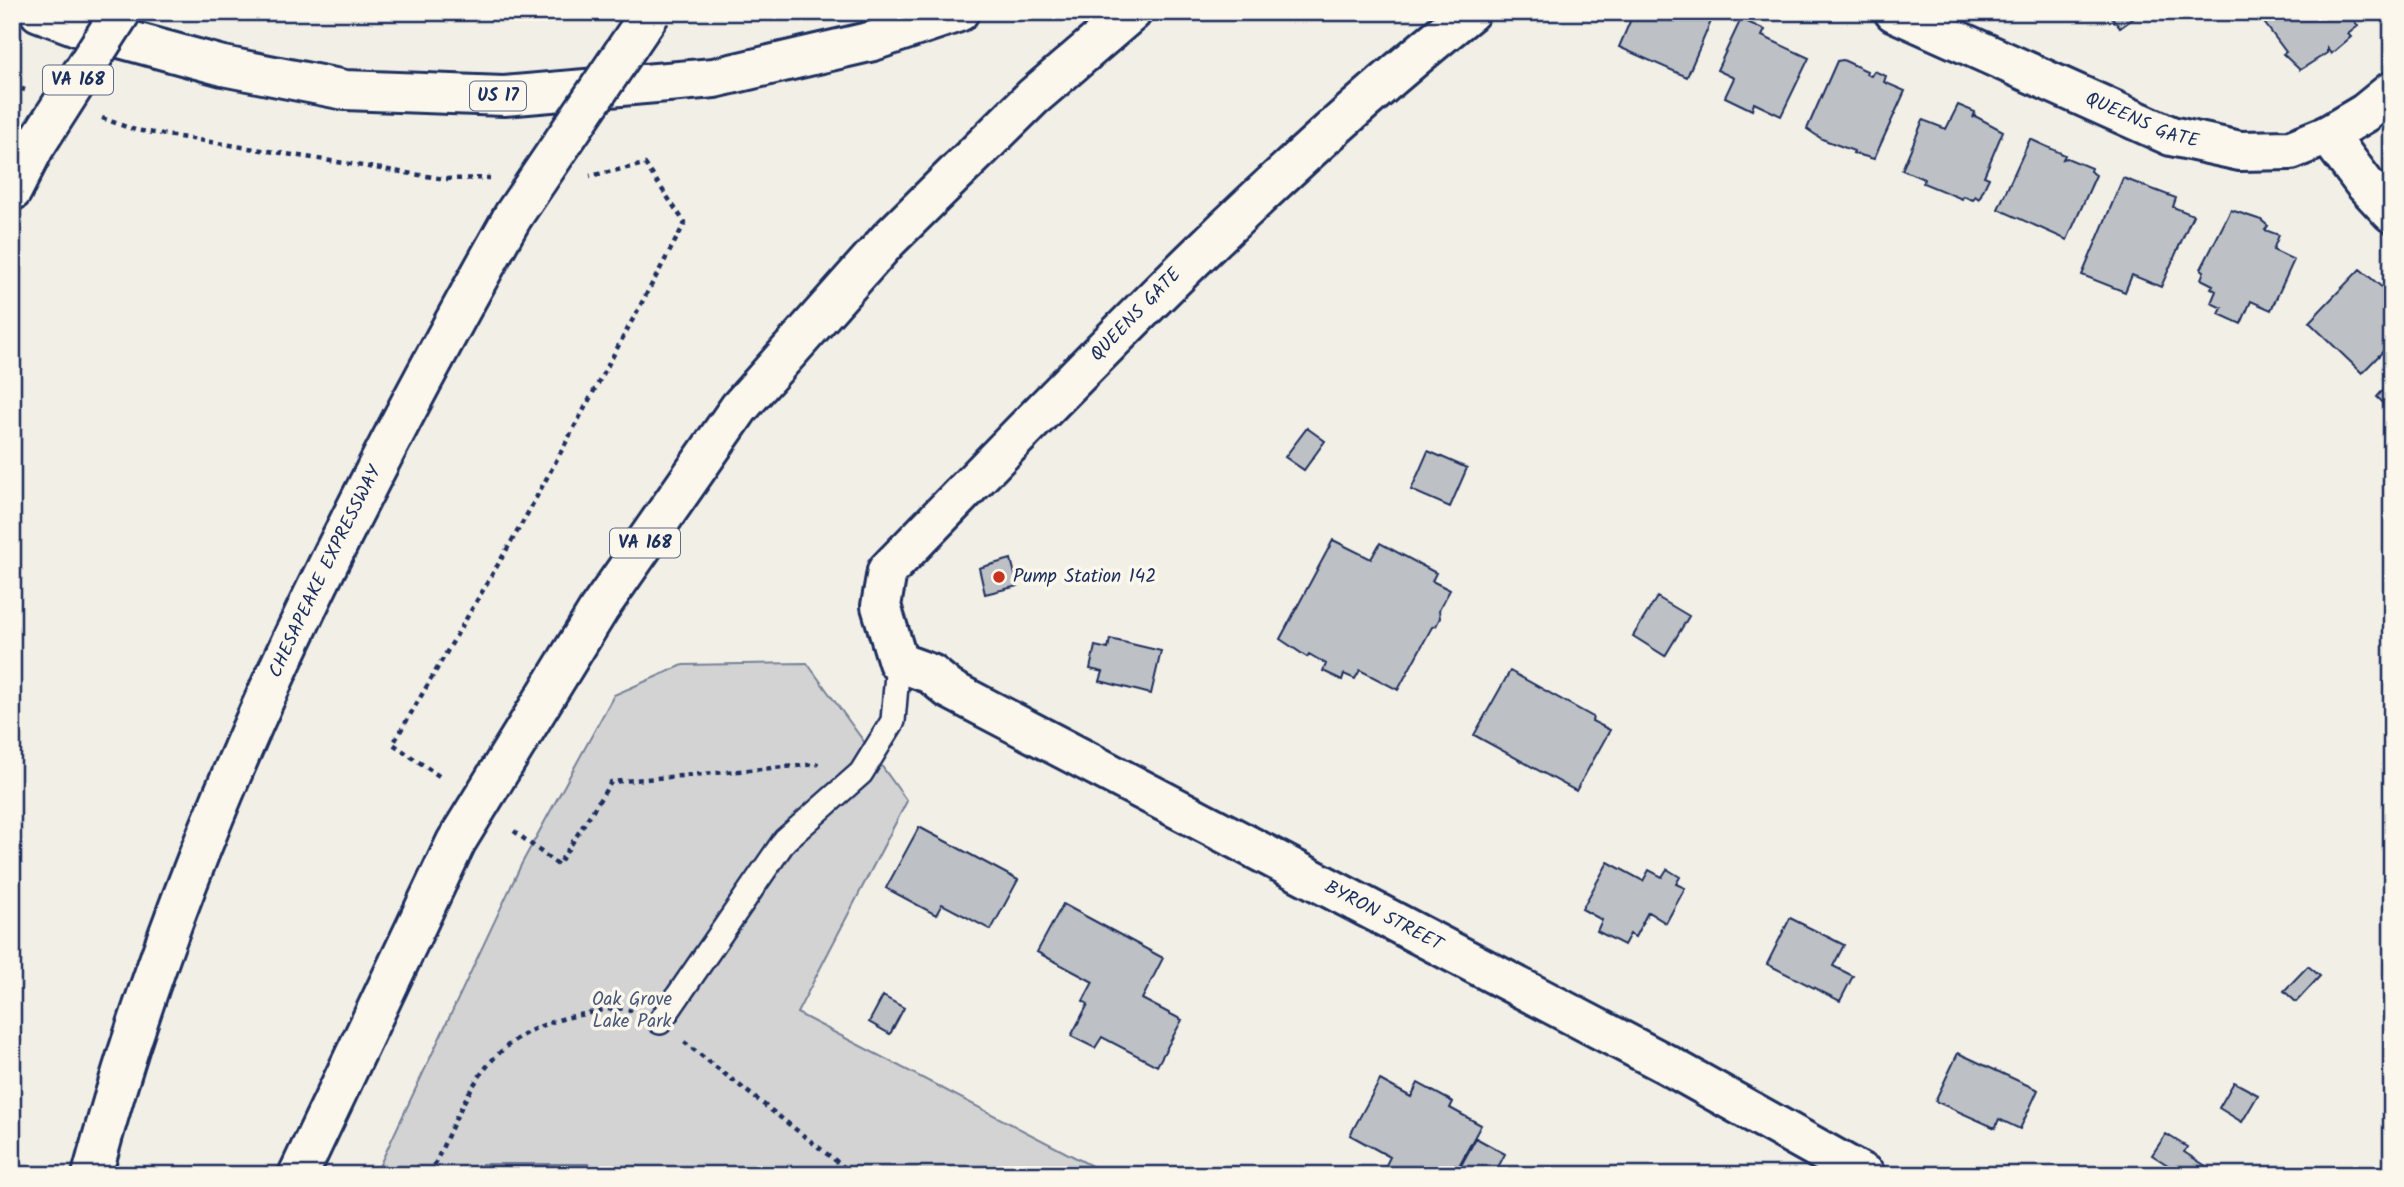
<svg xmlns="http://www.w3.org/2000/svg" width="2404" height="1187" font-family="Kalam,sans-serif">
	<rect width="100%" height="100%" fill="#f2efe6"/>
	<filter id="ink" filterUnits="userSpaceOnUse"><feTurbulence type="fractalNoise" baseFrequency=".0143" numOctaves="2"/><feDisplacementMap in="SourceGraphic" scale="14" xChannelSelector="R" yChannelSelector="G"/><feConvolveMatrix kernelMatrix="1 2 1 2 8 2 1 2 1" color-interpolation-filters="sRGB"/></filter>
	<g filter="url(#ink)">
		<path fill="#d2d3d2" stroke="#768198" stroke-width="2" d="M807,663L907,801L797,1013L1109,1175H375L522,863L614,695L683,665Z"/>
		<path fill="#a9adb7" stroke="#707b93" stroke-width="2" d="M482,1164H588L613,1175H478Z"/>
		<path fill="#bdc0c4" stroke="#1b2f5e" stroke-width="2" d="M1634,12H1715L1687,77L1619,47Z
			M2108,12H2142L2120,28Z
			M2348,12L2358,26L2348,34L2351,37L2331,54L2327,48V53L2300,70L2283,54L2286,52L2257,13Z
			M1741,19L1765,30L1762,36L1809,58L1781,116L1754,103L1752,110L1725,97L1734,78L1717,70Z
			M1843,60L1867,71L1866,74L1871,76L1874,71L1886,76L1884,82L1905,91L1874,159L1853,153L1854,151L1822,139L1807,129L1837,61Z
			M1958,105L1975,112L1973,118L1975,116L2003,131L1984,176L1989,178L1979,199L1975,196L1973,200L1963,196L1962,199L1923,183L1924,179L1902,170L1923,120L1946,129Z
			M2030,139L2065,155L2063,159L2067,158L2091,168L2090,171L2096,175L2067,240L1998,209Z
			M2123,178L2176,198L2173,207L2193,215L2161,287L2132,275L2125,292L2082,275Z
			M2231,210L2261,220L2268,226L2265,230L2279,235L2273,250L2294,260L2271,310L2251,301L2241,324L2219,314L2222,308L2211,303L2216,291L2211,288L2213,285L2201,279L2204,271L2201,269Z
			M2360,269L2390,294L2387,297L2392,302V342L2362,373L2309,322Z
			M2392,380V411L2377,397Z
			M1307,428L1325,441L1304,470L1285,457Z
			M1428,451L1467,468L1450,507L1411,490Z
			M1333,540L1371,559L1380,543L1436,573L1432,581L1450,590L1439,610L1440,618L1436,626L1432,627L1398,690L1360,670L1355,679L1344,674L1342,680L1323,671L1326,664L1309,654L1307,657L1280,639Z
			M1011,559L1018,586L985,594L979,568Z
			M1657,597L1689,616L1665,656L1633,636Z
			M1110,639L1161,651L1151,694L1100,681L1103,672L1090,669L1095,646L1108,649Z
			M1510,671L1593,717L1592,721L1610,730L1576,791L1474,735Z
			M919,827L1018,880L991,930L942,904L936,915L886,888Z
			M1608,862L1643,881L1649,870L1662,877L1667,869L1680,877L1676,884L1685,888L1666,923L1648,912L1635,937L1630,934L1624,945L1597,931L1602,920L1582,909Z
			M1063,904L1163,958L1142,999L1182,1020L1157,1066L1102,1037L1095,1048L1071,1036L1088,1004L1083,1001L1093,982L1037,952Z
			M1790,918L1844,945L1833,966L1853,976L1840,1001L1767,964Z
			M2308,966L2320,976L2296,1002L2284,991Z
			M883,996L904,1008L890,1034L869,1022Z
			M1958,1053L2038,1090L2020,1129L1999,1119L1995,1128L1935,1101Z
			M1380,1080L1411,1097L1418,1083L1453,1102L1450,1108L1481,1125L1454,1175H1381L1390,1157L1350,1135Z
			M2234,1082L2258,1095L2242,1122L2219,1108Z
			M2166,1134L2187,1147L2184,1152L2220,1175H2174L2177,1171L2152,1155Z
			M1476,1138L1505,1154L1494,1175H1466L1458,1171Z"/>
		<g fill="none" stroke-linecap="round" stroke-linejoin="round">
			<defs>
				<path id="service" d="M660,1022L785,840L861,773L893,721L898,662"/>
				<g id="minor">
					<path id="s1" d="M1470,12C1259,181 1075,378 887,571L881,606L898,662L931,674L949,689L1668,1065L1865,1175"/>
					<path id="s2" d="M1894,12L2171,136L2240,151L2291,150L2328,135L2365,113L2392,91"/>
					<path d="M2328,135L2364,183L2392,213"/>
				</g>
				<g id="motorway">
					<path d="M39,12L79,27L223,66L345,90L504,96L714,78L873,41L959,12"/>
					<path d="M12,191L34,148"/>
					<path id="s3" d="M92,1175C182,837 342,519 513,216"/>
					<path d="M298,1175L456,842L599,609L739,408L888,240L1033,97L1132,12"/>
				</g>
			</defs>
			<use href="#service" stroke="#1b2f5e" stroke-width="28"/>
			<use href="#minor" stroke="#1b2f5e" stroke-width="44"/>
			<use href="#motorway" stroke="#1b2f5e" stroke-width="44"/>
			<path stroke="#1b2f5e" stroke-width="4.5" stroke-dasharray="5 5" stroke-linecap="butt" d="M12,86L25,90
				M102,118L135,130L445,179L490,178
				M439,776L393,744L524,520L685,223L645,164L590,176
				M514,831L558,865L611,782L819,764
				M684,1042L854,1175
				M430,1175C468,1093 485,1030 585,1014C600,1011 617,1005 632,1011"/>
			<use href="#service" stroke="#fbf7ec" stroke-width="23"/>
			<use href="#minor" stroke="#fbf7ec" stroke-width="38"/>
			<use href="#motorway" stroke="#fbf7ec" stroke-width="38"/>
			<defs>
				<path id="motorway-bridge" d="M34,148L121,12
					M513,216L651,12"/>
			</defs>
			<use href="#motorway-bridge" stroke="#1b2f5e" stroke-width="44" stroke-linecap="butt"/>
			<use href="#motorway-bridge" stroke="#fbf7ec" stroke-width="38"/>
		</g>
	</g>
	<circle fill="#c8321e" stroke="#fbf7ec" stroke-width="2.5" cx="999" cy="577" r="7"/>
	<g text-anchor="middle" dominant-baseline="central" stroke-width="7" stroke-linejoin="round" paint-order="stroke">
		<g fill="#fbf7ec" stroke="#5e6b89" stroke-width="2">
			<rect x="43" y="65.5" width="70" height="29" rx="5"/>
			<rect x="470" y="81.5" width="56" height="29" rx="5"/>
			<rect x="610" y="528.5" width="70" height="29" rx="5"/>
		</g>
		<g font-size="18" font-weight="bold" fill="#1b2f5e">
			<text x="78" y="80">VA 168</text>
			<text x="498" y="96">US 17</text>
			<text x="645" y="543">VA 168</text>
		</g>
		<g font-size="19" fill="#1b2f5e" stroke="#fbf7ec">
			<text stroke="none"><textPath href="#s2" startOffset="271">QUEENS GATE</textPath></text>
			<text transform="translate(1136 315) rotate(-46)">QUEENS GATE</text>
			<text stroke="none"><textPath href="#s3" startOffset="648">CHESAPEAKE EXPRESSWAY</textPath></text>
			<text stroke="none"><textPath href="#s1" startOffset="1451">BYRON STREET</textPath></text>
		</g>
		<g font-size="19" fill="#1b2f5e" stroke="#fbf7ec" text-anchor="start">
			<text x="1013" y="577">Pump Station 142</text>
		</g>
		<g font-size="19" fill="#49587b" stroke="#fbf7ec">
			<text x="632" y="1000">Oak Grove<tspan x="632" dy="22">Lake Park</tspan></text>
		</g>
	</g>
	<rect width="2404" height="1187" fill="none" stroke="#fbf7ec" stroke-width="42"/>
	<rect x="21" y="21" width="2362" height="1145" fill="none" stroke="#1b2f5e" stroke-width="2.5" filter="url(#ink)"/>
</svg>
